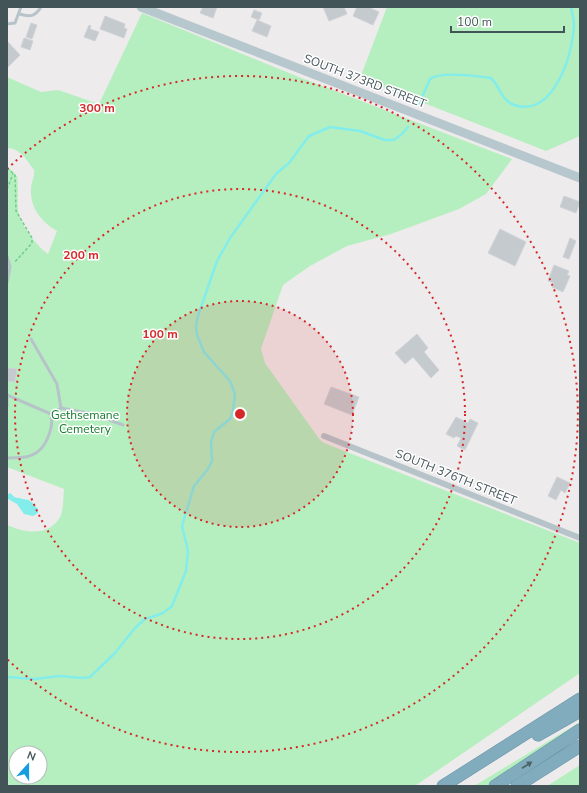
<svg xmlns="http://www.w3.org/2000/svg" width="587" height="793" font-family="'Nunito Sans',sans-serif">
	<rect width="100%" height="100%" fill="#eeebec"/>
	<path fill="#b6efbf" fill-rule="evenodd" d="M387,7H580V136L546,151L360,78Z
		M142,13L299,77L512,159L486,194L459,209L391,234L347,246L310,266L283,285L261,349L265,363L320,440L324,443L580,543V673L415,786H7V525C25,533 49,537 60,517C64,509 63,497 64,489L7,467V166L17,176C19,187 17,199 18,210C20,225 36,245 48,254L57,231C41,222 30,207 31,189C31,182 35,177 34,170C26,159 21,149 7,148V77L41,92L58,90L99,104ZM16,753H40V777H16Z
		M580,722V724L486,786H474Z
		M580,765V786H547Z"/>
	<path fill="#82edea" d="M10,493C13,495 14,498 18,498C29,500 30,499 38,509V513L33,516L24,514L17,504L8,499L7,495Z"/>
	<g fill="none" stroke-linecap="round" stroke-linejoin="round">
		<path stroke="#82edea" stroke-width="2.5" d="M419,104L430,79C440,71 477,76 491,78C500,86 501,100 514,105C554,118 573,54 574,25C574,19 572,13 571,7
			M7,677L35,679L59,676L82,678L90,677L115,653L135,628L145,619L163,613L172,606L186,571L188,551L182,526L194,486L208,469L212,461L211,442L214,432L230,419L233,411L235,394L230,381L204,352L197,335L196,325L198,316L217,261L230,238L276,174L289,163L309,136L330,127L360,131L385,140H394L402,134L408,127"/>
	</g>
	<path fill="#c5cace" stroke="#cfd3d7" d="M203,7H217L213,18L200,13Z
		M323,7H344L347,14L329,21Z
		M357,7H368L379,12L373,25L353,16Z
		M254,10L262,13L259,20L251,17Z
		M105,16L125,24L124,28L127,29L124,38L100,29Z
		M257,20L271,26L267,37L252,31Z
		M31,23L37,25L32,39L26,37Z
		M89,25L91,26L90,29L99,32L95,41L84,37Z
		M24,38L33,41L30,50L21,47Z
		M7,41L20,55L7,68Z
		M564,196L580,202L576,213L560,207Z
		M500,229L526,242L515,266L488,253Z
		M570,238L576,241L569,259L563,257Z
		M554,265L569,271L567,275L570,276L563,292L552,287L554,283L548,281Z
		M417,334L428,348L424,352L439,370L431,378L413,357L405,364L395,353Z
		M7,368L17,369L15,382L7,381Z
		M331,387L359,397L352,415L324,404Z
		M456,417L468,423L470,419L478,423L465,450L457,446L461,438L456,436L454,438L446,434Z
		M557,477L570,483L565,493L561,490L556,500L548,496Z"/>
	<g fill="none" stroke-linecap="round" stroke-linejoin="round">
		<defs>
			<path id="highway" d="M538,735L580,711
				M443,786L580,699
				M495,786L580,730
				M517,786L580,746"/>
		</defs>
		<use href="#highway" stroke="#6c97a8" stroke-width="13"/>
		<path stroke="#6ecd88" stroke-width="1.5" stroke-dasharray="3 2" stroke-linecap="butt" d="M7,168L15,175L16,211L32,238V243L14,263
			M7,189L13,174"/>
		<path stroke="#b6c4c9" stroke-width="3" d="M19,14C30,17 35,17 41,7
			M7,24L15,23L21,7
			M7,256L10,267L7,283
			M31,339L57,384L61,408L51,414
			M7,395L51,414C54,427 46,450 32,455C25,459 15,457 7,458
			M7,398V406
			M61,408L93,414L123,425"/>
		<path stroke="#b6c4c9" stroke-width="6" d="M324,436L580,538"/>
		<path stroke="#b6c8ce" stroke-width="9" d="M141,7L580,178"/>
		<use href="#highway" stroke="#81acbd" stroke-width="12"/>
	</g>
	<defs><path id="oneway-solid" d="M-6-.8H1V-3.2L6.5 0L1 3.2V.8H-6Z"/></defs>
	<use fill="#4c6168" href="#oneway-solid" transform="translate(527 765) rotate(-33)"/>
	<circle cx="240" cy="414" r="113" fill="#d62828" fill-opacity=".12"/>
	<g fill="none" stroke="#d62828" stroke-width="2" stroke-dasharray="2 4">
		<circle cx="240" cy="414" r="113"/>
		<circle cx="240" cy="414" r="225"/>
		<path d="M7 169A338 338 0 1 1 7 659"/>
	</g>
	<g text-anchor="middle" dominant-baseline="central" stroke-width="3" stroke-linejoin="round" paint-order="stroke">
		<g font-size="12" fill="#435459" stroke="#fff">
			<text transform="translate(365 81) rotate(21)">SOUTH 373RD STREET</text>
			<text transform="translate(456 477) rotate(22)">SOUTH 376TH STREET</text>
		</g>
		<g font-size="12" fill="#147b2e" stroke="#fff">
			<text x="85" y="415">Gethsemane<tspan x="85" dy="14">Cemetery</tspan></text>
		</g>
	</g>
	<circle cx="240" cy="414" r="6" fill="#d62828" stroke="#fff" stroke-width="2"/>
	<g font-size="12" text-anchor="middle" font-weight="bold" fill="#d62828" stroke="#fff" stroke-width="3" stroke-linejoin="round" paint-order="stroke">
		<text x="97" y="112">300 m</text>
		<text x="81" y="259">200 m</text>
		<text x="160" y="338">100 m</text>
	</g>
	<rect width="587" height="793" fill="none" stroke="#435459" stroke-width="16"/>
	<g transform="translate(28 765) rotate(21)"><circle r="19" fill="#ffffff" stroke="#b4bbbd"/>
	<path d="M0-3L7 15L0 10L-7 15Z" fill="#149ee0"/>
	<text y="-6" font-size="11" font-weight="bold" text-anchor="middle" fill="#435459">N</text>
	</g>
	<path d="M451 26v6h113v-6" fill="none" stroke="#435459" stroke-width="2"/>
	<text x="457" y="26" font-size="12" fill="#435459" stroke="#ffffff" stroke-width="3" paint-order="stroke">100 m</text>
</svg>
